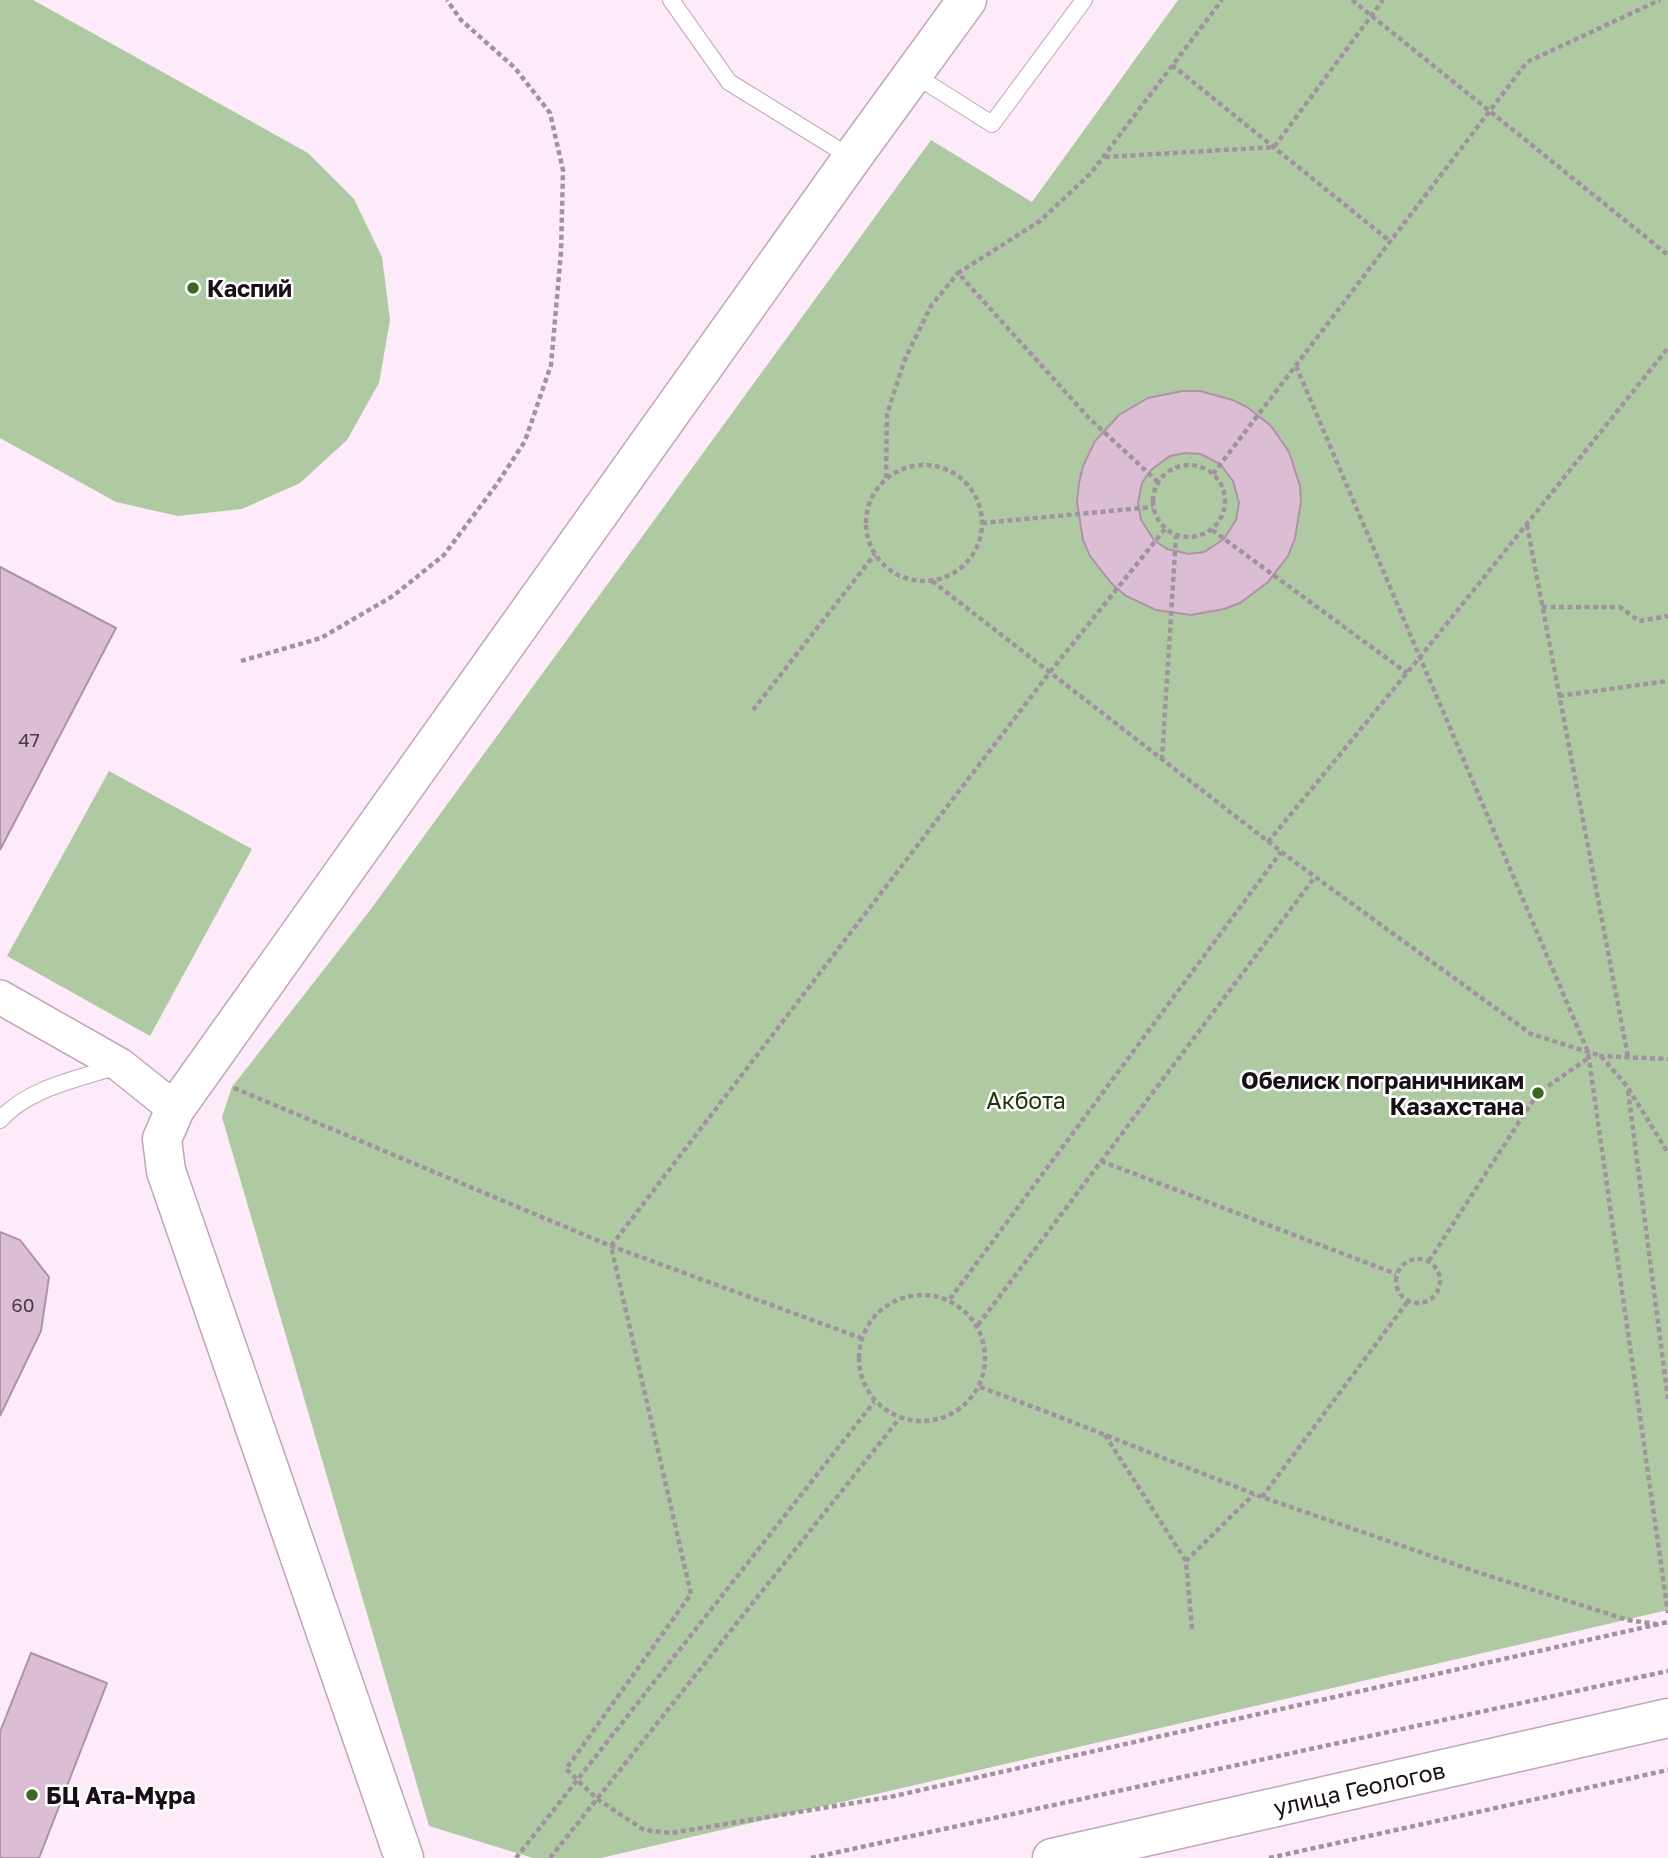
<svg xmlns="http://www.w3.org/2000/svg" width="1668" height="1858" font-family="'Golos Text',sans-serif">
	<rect width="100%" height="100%" fill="#fdebf9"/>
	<path fill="#afcaa3" d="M0,0H33L308,153L354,199L382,257L390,320L379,383L347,440L300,483L242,509L178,516L116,502L0,438Z
		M1178,0H1668V1610L601,1858H533L429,1826L222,1117L232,1087L368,913L931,140L1032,202Z
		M109,771L252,849L150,1036L7,956Z"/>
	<path fill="#dbbdd4" stroke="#af92a8" stroke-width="2" fill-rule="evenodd" d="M1182,391H1200L1233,400L1247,407L1271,426L1289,452L1300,486L1301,502L1295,538L1288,556L1268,582L1240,603L1224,609L1191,615L1156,610L1126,596L1112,584L1090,556L1083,540L1077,502L1079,483L1083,466L1095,441L1119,415L1148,398ZM1185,453L1201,454L1220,464L1233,481L1239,503L1236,520L1224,539L1204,552L1189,554L1167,549L1154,540L1141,520L1138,503L1142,483L1151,470L1170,456Z
		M0,567L116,628L0,850Z
		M0,1232L20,1240L49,1277L41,1331L0,1416Z
		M31,1653L107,1683L39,1858H0V1732Z"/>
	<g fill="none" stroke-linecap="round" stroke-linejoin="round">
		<defs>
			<path id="service" d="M671,0L729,82L852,158
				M913,74L992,124L1084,0
				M0,1120C28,1088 78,1079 118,1066"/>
			<path id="minor" d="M0,997L120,1065L175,1109"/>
			<g id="tertiary">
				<path d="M404,1858L166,1171L162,1139L175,1109L852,158L967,0"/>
				<path id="s1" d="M1052,1858L1668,1718"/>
			</g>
		</defs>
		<use href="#service" stroke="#c2a5bb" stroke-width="18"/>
		<use href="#minor" stroke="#c2a5bb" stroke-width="36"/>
		<use href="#tertiary" stroke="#c2a5bb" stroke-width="41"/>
		<path stroke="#a1939e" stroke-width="4.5" stroke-dasharray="5 3.5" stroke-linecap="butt" d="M1352,0L1668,255
			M1172,65L1391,242
			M1105,157L1274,147L1383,0
			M1296,366L1588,1052L1668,1613
			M1153 501a36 36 0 1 1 72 0a36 36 0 1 1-72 0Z
			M866 523a58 58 0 1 1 116 0a58 58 0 1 1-116 0Z
			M1213,474L1527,62L1660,0
			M886,478L887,414L905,359L931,306L958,273
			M1158,482L1089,418L958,273L1040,221L1091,173L1222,0
			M982,523L1153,507
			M1527,525L1628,1057
			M1165,529L1050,672L611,1246L691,1594L566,1769L597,1799L644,1830L671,1833L890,1797L1668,1622
			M1212,530L1407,673
			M932,581L1292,860L1531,1034L1601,1056L1627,1086L1668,1153
			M1542,607H1620L1639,621L1668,616
			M241,661L321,638L393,596L444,555L497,484L525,441L551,365L561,252L563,170L550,113L515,68L461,20L447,0
			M1559,696L1668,681
			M753,710L875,554
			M1162,760L1176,536
			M1268,842L1420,657L1668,348
			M1599,1056L1668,1059
			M234,1088L611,1246L861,1338
			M1628,1091L1668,1399
			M1101,1161L1396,1274
			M1396 1281a22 22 0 1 1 44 0a22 22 0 1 1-44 0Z
			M1429,1261L1538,1093L1590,1057
			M859 1358a63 63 0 1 1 126 0a63 63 0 1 1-126 0Z
			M950,1299L1281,852
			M978,1325L1315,877
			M980,1387L1047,1412L1262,1497L1477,1572L1628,1620L1656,1624
			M1105,1435L1186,1561
			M1262,1497L1408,1301
			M1192,1629L1186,1561L1254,1494
			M516,1858L874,1402
			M550,1858L899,1419
			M811,1858L1668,1671
			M1269,1858L1668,1770"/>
		<use href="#service" stroke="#fff" stroke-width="16"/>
		<use href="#minor" stroke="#fff" stroke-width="33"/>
		<use href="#tertiary" stroke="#fff" stroke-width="38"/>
	</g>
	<g fill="#3c6724" stroke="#fff" stroke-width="2.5">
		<circle cx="193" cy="288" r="7"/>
		<circle cx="1538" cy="1093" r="7"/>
		<circle cx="32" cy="1795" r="7"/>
	</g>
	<g text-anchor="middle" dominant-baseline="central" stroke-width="5" stroke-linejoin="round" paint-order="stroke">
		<g font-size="19" fill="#4a3a46">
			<text x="29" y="739">47</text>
			<text x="23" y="1304">60</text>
		</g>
		<g font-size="23" font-weight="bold" fill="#190f17" stroke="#fff" text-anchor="start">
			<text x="207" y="288">Каспий</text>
			<text x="1524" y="1080" text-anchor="end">Обелиск пограничникам<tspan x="1524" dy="26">Казахстана</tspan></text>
			<text x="46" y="1795">БЦ Ата-Мұра</text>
		</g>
		<g font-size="23" fill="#1a3608" stroke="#fff">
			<text x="1026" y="1100">Акбота</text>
		</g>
		<g font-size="23" fill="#190f17" stroke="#fff">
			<text stroke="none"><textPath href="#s1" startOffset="315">улица Геологов</textPath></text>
		</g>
	</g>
</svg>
